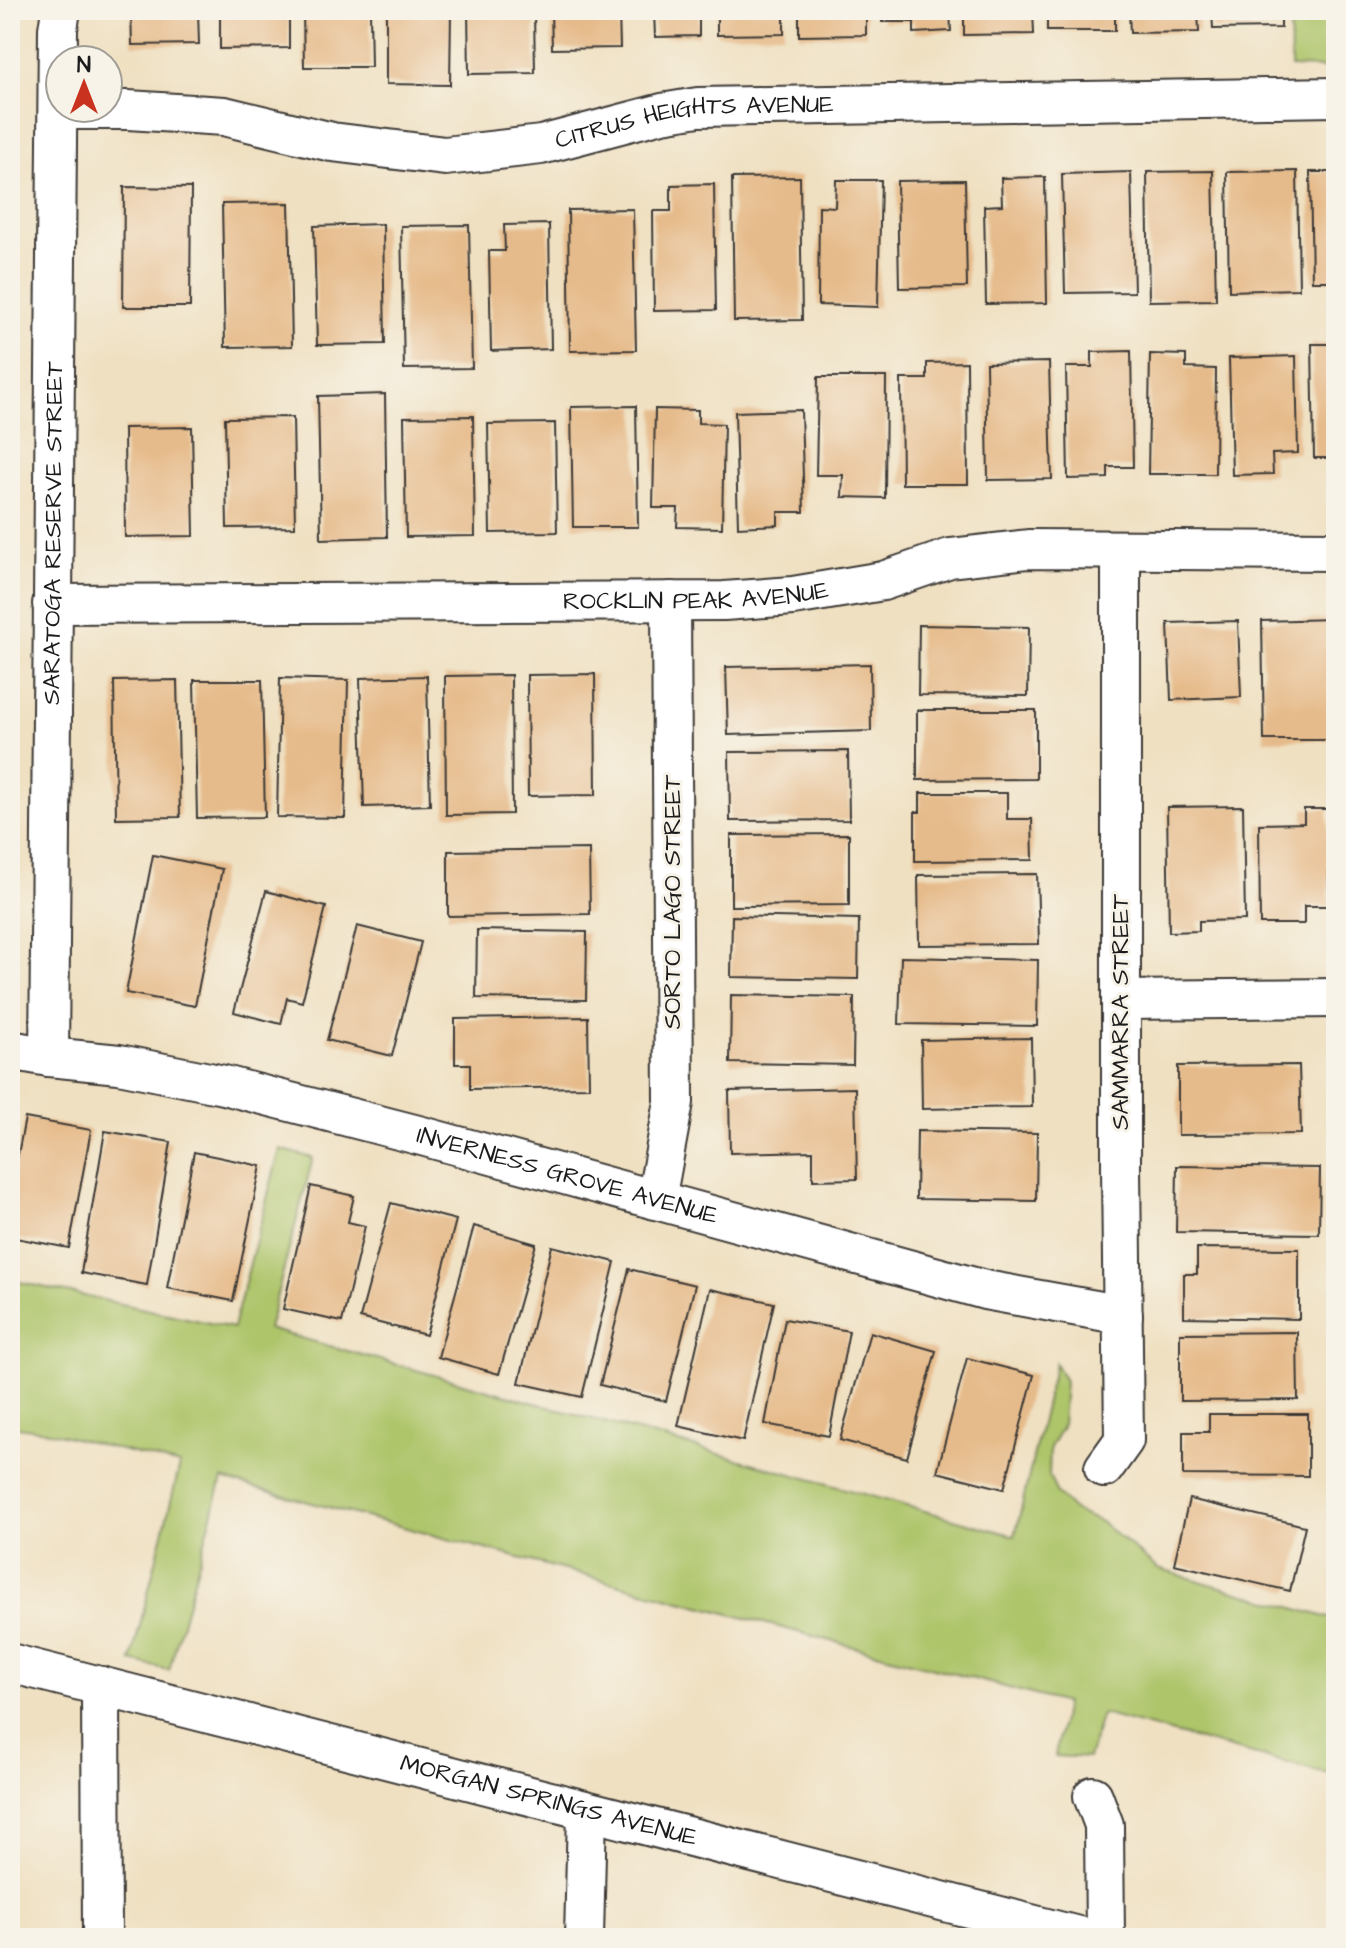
<svg xmlns="http://www.w3.org/2000/svg" width="1346" height="1948" font-family="'Architects Daughter',sans-serif">
	<rect width="100%" height="100%" fill="#f7f3e8"/>
	<filter id="ink" filterUnits="userSpaceOnUse"><feTurbulence type="fractalNoise" baseFrequency=".0125" numOctaves="2"/><feDisplacementMap in="SourceGraphic" scale="16" xChannelSelector="R" yChannelSelector="G"/><feConvolveMatrix kernelMatrix="1 2 1 2 8 2 1 2 1" color-interpolation-filters="sRGB"/></filter>
	<filter id="wash" filterUnits="userSpaceOnUse"><feTurbulence type="fractalNoise" baseFrequency=".006" numOctaves="4" result="noise"/><feDisplacementMap in="SourceGraphic" scale="32" xChannelSelector="R" yChannelSelector="G"/><feGaussianBlur stdDeviation="1.8" result="paint"/><feColorMatrix in="noise" values="0 0 0 0 0 0 0 0 0 0 0 0 0 0 0 0 0 1.4 0 .05"/><feComposite in="paint" operator="in"/></filter>
	<g filter="url(#wash)">
		<rect width="100%" height="100%" fill="#efe0c1"/>
		<path fill="#aec56b" stroke="#657044" stroke-width="2" d="M1290,10H1336V66L1327,68L1291,67Z
			M280,1149L313,1158L268,1329L1015,1536L1055,1363L1065,1381L1062,1427L1050,1447L1049,1476L1057,1494L1076,1512L1101,1522L1158,1569L1336,1620V1776L1102,1714L1088,1758L1055,1756L1065,1703L222,1479L169,1670L131,1661L180,1465L46,1431L10,1426V1280L233,1328Z"/>
		<g id="blocks">
			<path fill="#e6bb8b" d="M131,10H198L199,44L132,45Z
				M220,10H289V48L220,49Z
				M303,10H370L371,67H304Z
				M386,10H451L450,85L386,84Z
				M468,10H534L535,73L469,74Z
				M551,10H619L620,48L552,49Z
				M654,10H699V36L655,37Z
				M717,10H784V34L717,35Z
				M799,10H866V35L799,36Z
				M882,10H950L951,31L914,33V22H882Z
				M964,10H1033L1034,34L964,35Z
				M1047,10H1115V31H1047Z
				M1129,10H1198L1199,32L1130,33Z
				M1212,10H1281V28L1213,29Z
				M1213,171L1216,300L1149,301L1147,172Z
				M1297,171L1299,289L1229,291L1227,172Z
				M1131,172L1134,292L1065,293L1062,174Z
				M1310,172H1336V281H1312Z
				M800,177L802,320L734,321L732,178Z
				M1045,177L1047,303L986,304L984,206L1002,205L1001,178Z
				M836,180H881L878,307L818,305L819,206L835,207Z
				M965,180L967,287L899,288L897,181Z
				M714,184L716,310L654,311L653,211H671V185Z
				M124,187L191,188L190,307H123Z
				M289,203L292,346L225,347L222,204Z
				M633,209L636,350L570,351L568,210Z
				M383,224L385,344L317,345L314,226Z
				M549,224L551,349L491,351L489,251H505L504,225Z
				M469,225L472,368L404,369L401,226Z
				M1312,344H1336V458H1314Z
				M1131,351L1133,467H1108V478L1068,479L1066,367H1092V352Z
				M1150,354L1186,355V368L1216,369L1215,474H1148Z
				M1296,356L1298,453L1272,454L1273,474L1232,475L1229,358Z
				M967,362L968,484H902L901,379H927V363Z
				M1049,362L1052,479L988,480L986,363Z
				M818,377H886L885,498L842,497L843,475H816Z
				M385,394L387,537L321,539L318,396Z
				M636,406L638,527H573L571,407Z
				M655,409L698,410V423L724,424L722,528L677,527L678,508H653Z
				M801,410L804,512H778V525L738,527L735,412Z
				M473,416L475,536L406,537L404,417Z
				M293,417L295,527L227,528L225,418Z
				M555,423L557,532L490,533L488,424Z
				M192,427L194,536L125,537L124,428Z
				M1331,619L1333,740H1264L1262,621Z
				M1238,621L1241,697L1171,700L1168,623Z
				M919,625L1029,627L1028,696L918,695Z
				M870,664L871,731L728,735L726,667Z
				M595,674L596,795L528,796L527,675Z
				M511,675L512,814L446,815L445,676Z
				M427,676L430,805L364,807L360,678Z
				M280,678L348,680L345,818L277,817Z
				M177,680L180,817L116,818L114,681Z
				M194,680H262L265,817L197,818Z
				M917,710H1036V779L917,780Z
				M848,751L849,820L730,821L729,752Z
				M920,793H1007V819H1032L1033,860L915,861V812H920Z
				M1243,806L1245,920L1199,921V931L1169,932L1167,807Z
				M1304,809H1328L1329,906H1304V924H1260L1259,824L1304,823Z
				M849,834V905L731,906V835Z
				M589,849L590,914L448,916V851Z
				M153,855L222,869L195,1006L126,993Z
				M1037,874L1039,944L919,945L918,875Z
				M266,891L326,907L302,1002L287,998L281,1024L234,1012Z
				M732,916L859,919L858,979L731,977Z
				M357,926L421,942L392,1056L327,1040Z
				M477,930L587,932L586,1000L476,998Z
				M901,957L1038,960L1037,1026L899,1024Z
				M731,995L854,997L853,1065L730,1063Z
				M588,1017L589,1087L470,1089V1064H455V1019Z
				M1031,1038L1032,1107L922,1109L921,1040Z
				M1299,1065L1301,1134L1178,1135V1066Z
				M855,1088L857,1179L813,1180V1151L730,1153L729,1091Z
				M25,1118L91,1130L69,1248L10,1237V1196Z
				M105,1131L171,1142L147,1285L81,1273Z
				M917,1131L1037,1133L1036,1201L916,1199Z
				M194,1152L261,1166L233,1301L167,1288Z
				M1177,1166L1320,1168L1319,1234L1176,1232Z
				M311,1186L354,1196L348,1222L365,1226L342,1322L283,1309Z
				M391,1203L456,1220L426,1335L360,1318Z
				M474,1226L536,1244L499,1374L438,1357Z
				M552,1246L615,1262L582,1397L519,1383Z
				M1197,1248L1299,1249V1319L1184,1317V1274H1197Z
				M629,1269L695,1285L666,1401L600,1385Z
				M710,1289L774,1303L743,1441L678,1426Z
				M785,1319L849,1331L829,1436L765,1424Z
				M870,1332L936,1351L907,1458L840,1440Z
				M1297,1332L1298,1400L1180,1401V1333Z
				M967,1358L1034,1375L1004,1489L937,1472Z
				M1209,1414H1308V1476L1183,1475V1432H1209Z
				M1189,1499L1305,1526L1290,1591L1174,1564Z"/>
		</g>
	</g>
	<g filter="url(#ink)">
		<use href="#blocks" fill-opacity="0" stroke="#3c3935" stroke-width="2"/>
		<g fill="none" stroke-linecap="round" stroke-linejoin="round">
			<defs>
				<g id="street">
					<path id="s1" d="M58,110H128L224,116L332,142L445,156L541,145L662,113L698,107L1336,97"/>
					<path id="s2" d="M52,604L724,601L793,596L883,581L950,558L1028,549L1336,551"/>
					<path d="M1121,1000L1336,998"/>
					<path id="s3" d="M10,1050L49,1057L119,1064L224,1085L422,1136L985,1290L1123,1315"/>
					<path id="s4" d="M49,1057L58,29L61,10"/>
					<path d="M656,1200L674,1102L671,601"/>
					<path d="M1104,1468L1124,1440L1121,1168V550"/>
					<path id="s5" d="M10,1663L1086,1938"/>
					<path d="M101,1686L102,1938"/>
					<path d="M1093,1796L1104,1825L1105,1938"/>
					<path d="M584,1938L587,1811"/>
				</g>
			</defs>
			<use href="#street" stroke="#3c3935" stroke-width="42"/>
			<use href="#street" stroke="#fff" stroke-width="38"/>
		</g>
	</g>
	<g text-anchor="middle" dominant-baseline="central" stroke-width="6" stroke-linejoin="round" paint-order="stroke">
		<g font-size="24" fill="#1c1c1c" stroke="#f7f3e8">
			<text stroke="none"><textPath href="#s1" startOffset="644">CITRUS HEIGHTS AVENUE</textPath></text>
			<text stroke="none"><textPath href="#s4" startOffset="524">SARATOGA RESERVE STREET</textPath></text>
			<text stroke="none"><textPath href="#s2" startOffset="644">ROCKLIN PEAK AVENUE</textPath></text>
			<text transform="translate(673 902) rotate(-90)">SORTO LAGO STREET</text>
			<text transform="translate(1121 1012) rotate(-90)">SAMMARRA STREET</text>
			<text stroke="none"><textPath href="#s3" startOffset="572">INVERNESS GROVE AVENUE</textPath></text>
			<text stroke="none"><textPath href="#s5" startOffset="556">MORGAN SPRINGS AVENUE</textPath></text>
		</g>
	</g>
	<rect width="1346" height="1948" fill="none" stroke="#f7f3e8" stroke-width="40"/>
	<g transform="translate(84 84)"><circle r="38" fill="#f7f3e8" stroke="#9f9d96" stroke-width="2"/>
	<path d="M0-6L14 30L0 20L-14 30Z" fill="#c8321e"/>
	<text y="-12" font-size="22" font-weight="bold" text-anchor="middle" fill="#1c1c1c">N</text>
	</g>
</svg>
